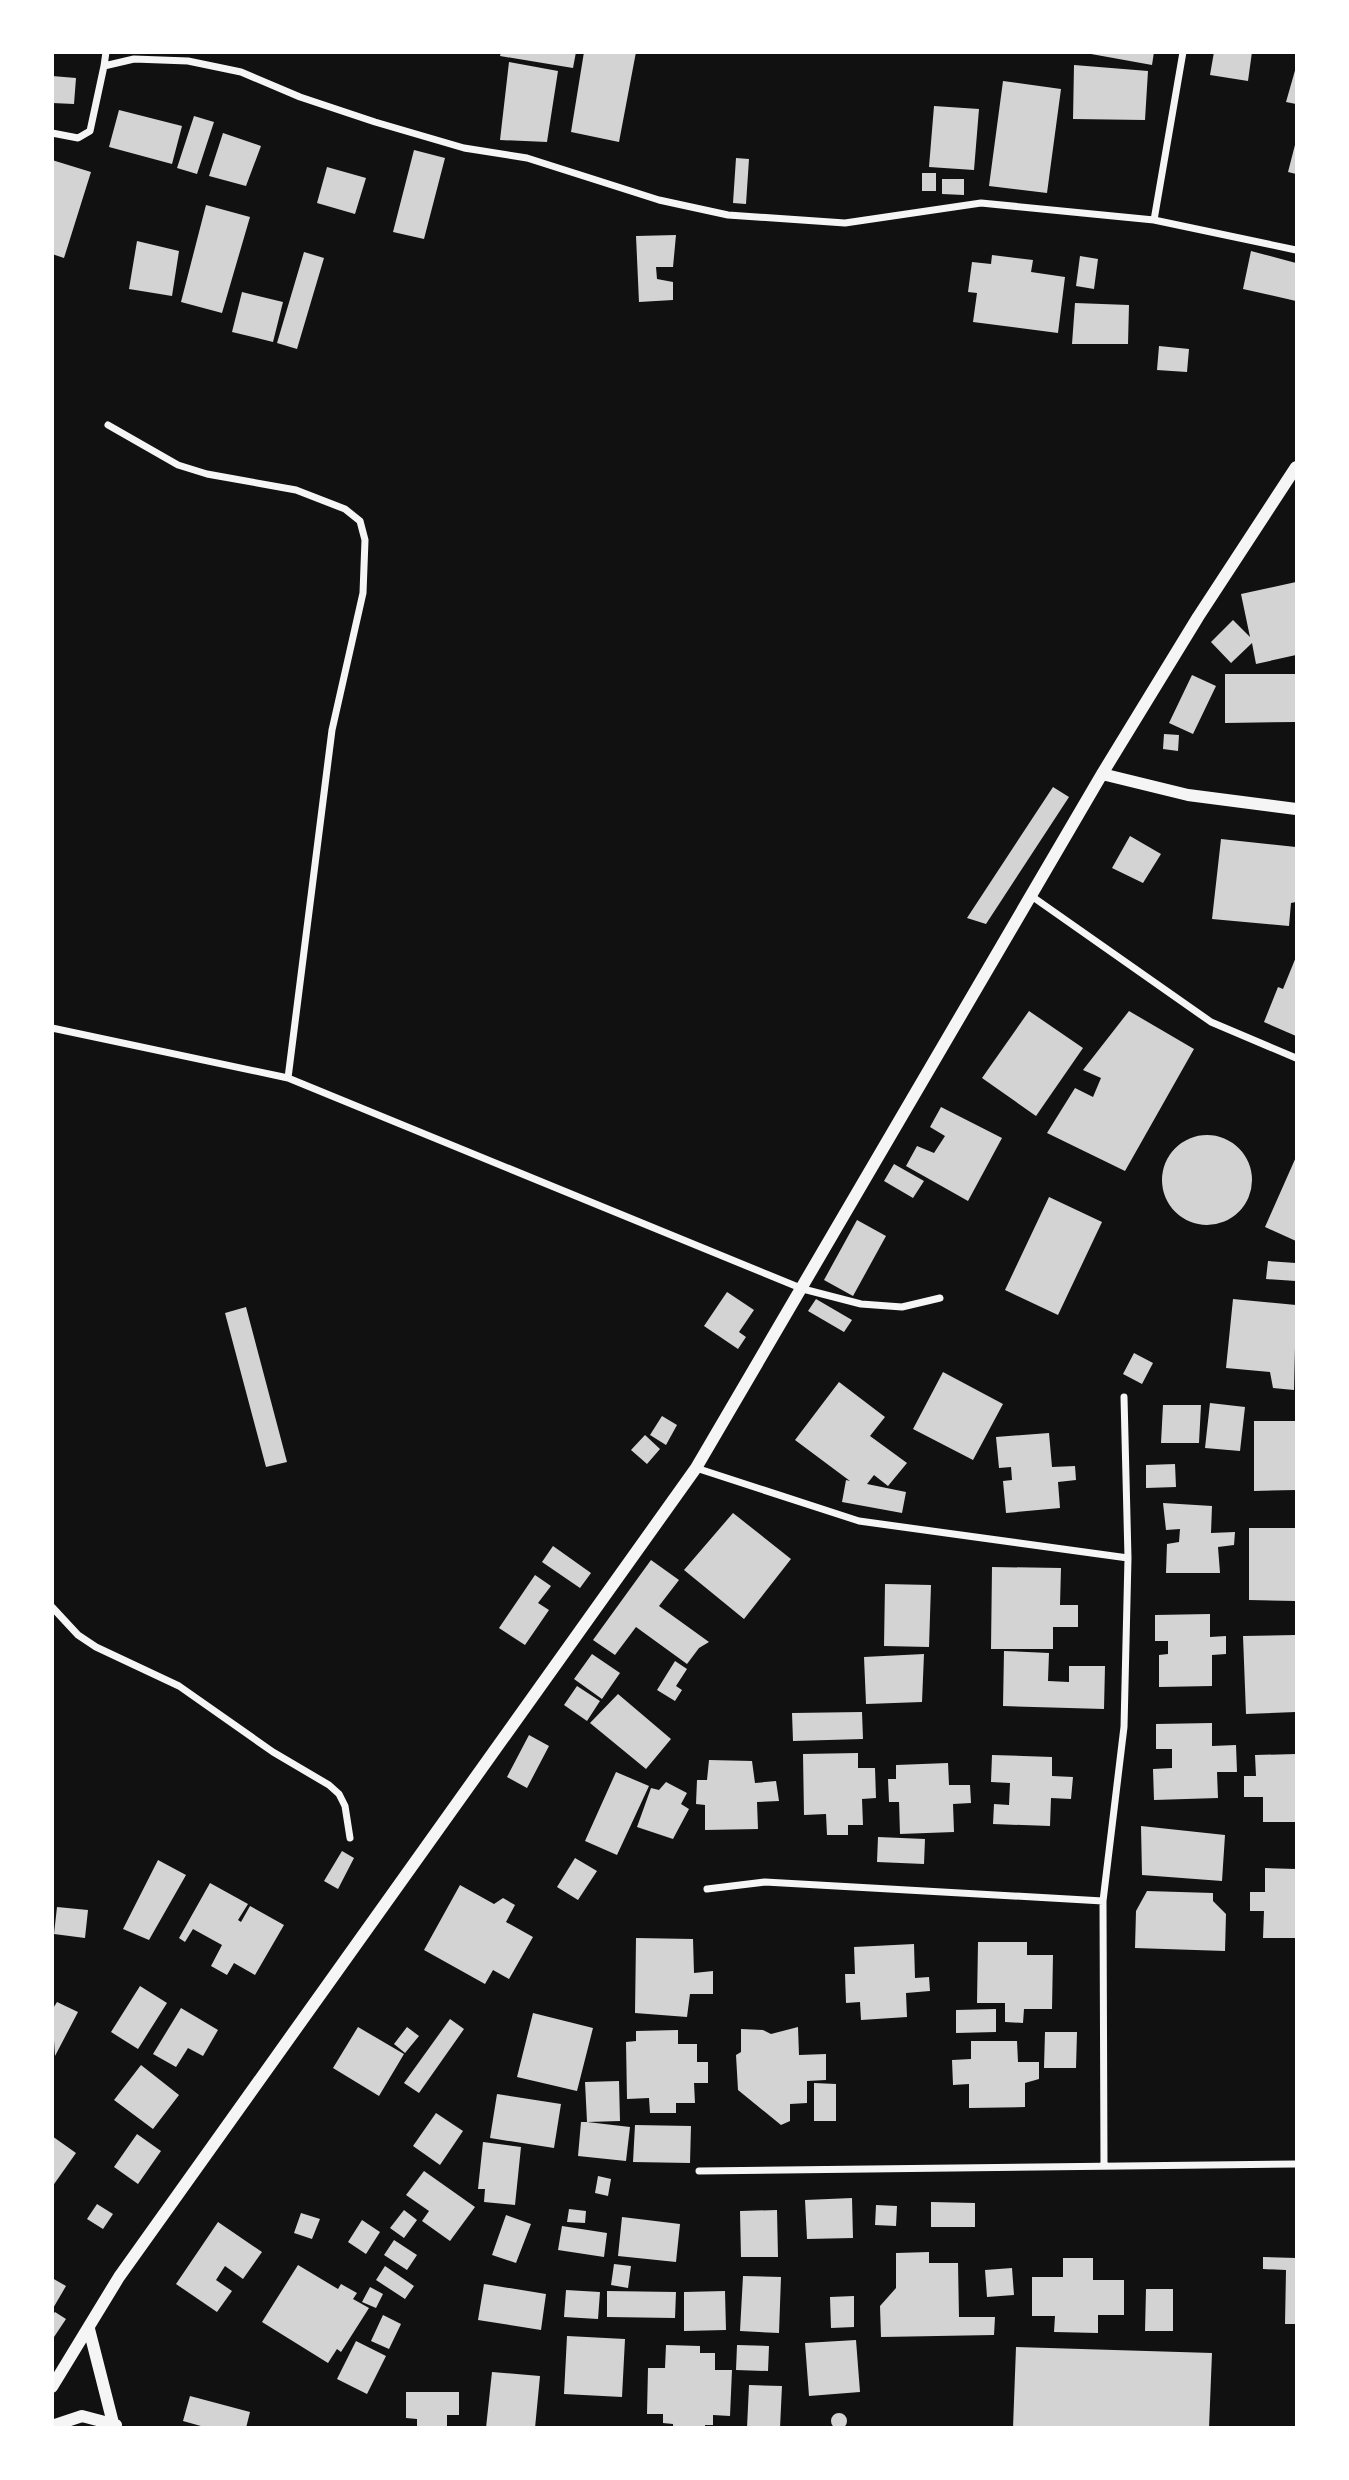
<svg xmlns="http://www.w3.org/2000/svg" width="1349" height="2480" font-family="'Open Sans',sans-serif">
	<rect width="100%" height="100%" fill="#111"/>
	<path fill="#d3d3d3" d="M501,52H576L573,68L500,56Z
		M584,52H636L619,142L571,132Z
		M1080,52H1154L1152,65Z
		M1214,52H1252L1248,81L1210,75Z
		M509,62L558,71L547,142L500,140Z
		M1074,65L1148,71L1145,120L1073,119Z
		M1296,67V104L1286,102Z
		M52,76L76,78L74,104L52,103Z
		M1003,81L1061,89L1047,193L989,186Z
		M934,106L979,109L974,170L929,167Z
		M119,110L182,126L172,164L109,147Z
		M194,116L214,122L197,174L177,168Z
		M223,133L261,146L246,186L209,176Z
		M1296,141V174L1288,172Z
		M414,150L445,158L424,239L393,232Z
		M736,158L749,159L746,204L733,203Z
		M52,160L91,172L64,258L52,254Z
		M327,167L366,178L355,214L317,203Z
		M922,173H936V191H922Z
		M942,179H964V195L942,194Z
		M206,205L250,217L222,313L181,302Z
		M676,235L673,267H656L657,279L673,282V300L639,302L636,236Z
		M137,241L179,251L172,296L129,289Z
		M1251,251L1296,263V301L1243,289Z
		M304,252L324,258L297,349L277,343Z
		M992,255L1033,260L1031,272L1065,277L1058,333L973,322L977,293L968,292L972,262L991,264Z
		M1080,256L1098,259L1094,289L1076,286Z
		M242,292L283,302L273,342L232,332Z
		M1075,303L1129,305L1128,344H1072Z
		M1159,346L1189,349L1187,372L1157,370Z
		M1296,582V655L1256,664L1252,643L1231,663L1211,642L1233,620L1250,637L1241,594Z
		M1225,674H1296V722L1225,723Z
		M1192,675L1216,686L1193,734L1169,723Z
		M1164,734L1179,735L1178,751L1163,749Z
		M1053,787L1069,797L986,924L967,918Z
		M1130,836L1161,854L1143,883L1112,868Z
		M1221,839L1296,847V902L1291,903L1289,926L1212,919Z
		M1296,957V1036L1264,1022L1278,987L1283,989Z
		M1029,1011L1083,1048L1036,1116L982,1078Z
		M1129,1011L1194,1049L1125,1171L1047,1133L1075,1088L1093,1097L1101,1078L1083,1070Z
		M941,1107L1002,1138L968,1201L906,1166L917,1146L934,1153L945,1136L930,1127Z
		M1162 1180a45 45 0 1 1 90 0a45 45 0 1 1-90 0Z
		M1296,1157V1241L1265,1227Z
		M894,1164L924,1181L913,1198L884,1181Z
		M1049,1197L1102,1222L1058,1315L1005,1290Z
		M857,1220L886,1236L853,1296L824,1280Z
		M1268,1261L1296,1263V1281L1266,1279Z
		M727,1292L754,1310L739,1332L746,1337L738,1349L704,1326Z
		M816,1299L852,1320L844,1332L808,1311Z
		M1233,1299L1296,1305L1294,1390L1273,1388L1270,1372L1226,1368Z
		M246,1307L287,1462L266,1467L225,1313Z
		M1134,1353L1153,1363L1142,1384L1123,1374Z
		M943,1372L1003,1404L973,1460L913,1429Z
		M839,1382L885,1417L870,1436L907,1463L888,1486L874,1475L867,1484L906,1492L902,1513L842,1502L846,1480L850,1481L795,1440Z
		M1210,1403L1245,1407L1240,1451L1205,1448Z
		M1163,1405H1201L1199,1443H1161Z
		M662,1416L677,1425L666,1445L650,1435Z
		M1254,1421H1296V1490L1254,1491Z
		M1049,1433L1052,1467L1075,1466L1076,1480L1058,1482L1060,1508L1006,1513L1003,1481L1012,1480L1011,1467L999,1468L996,1437Z
		M645,1435L660,1449L647,1464L631,1450Z
		M1175,1464L1176,1487L1146,1488V1465Z
		M1163,1503L1212,1506L1211,1533L1235,1532L1234,1545L1218,1547L1220,1573H1166L1167,1544L1179,1542L1180,1529L1166,1530Z
		M733,1513L791,1559L744,1619L684,1570Z
		M1249,1528H1296V1601L1249,1600Z
		M553,1546L591,1573L580,1588L542,1562Z
		M651,1560L679,1580L659,1606L709,1642L699,1648L687,1664L636,1627L615,1655L593,1640Z
		M992,1567L1061,1568L1060,1605H1078V1627H1053V1649H991Z
		M535,1575L551,1586L538,1603L549,1610L525,1645L499,1628Z
		M885,1584L931,1585L929,1647L884,1646Z
		M1210,1614V1637L1226,1636V1654L1212,1655V1686L1159,1687V1655L1168,1654V1641H1155V1615Z
		M1296,1635V1712L1246,1714L1243,1636Z
		M1004,1651L1049,1653L1048,1681L1069,1682V1666H1105L1104,1709L1003,1706Z
		M592,1654L620,1673L602,1699L574,1679Z
		M924,1654L922,1702L866,1704L864,1657Z
		M675,1661L687,1669L676,1686L682,1690L675,1701L657,1690Z
		M577,1686L600,1701L587,1721L564,1705Z
		M618,1694L671,1739L646,1769L590,1723Z
		M862,1712L863,1739L793,1741L792,1713Z
		M1212,1723V1746L1236,1745L1237,1772H1217L1218,1798L1154,1800L1153,1769L1172,1768V1749H1156V1724Z
		M529,1735L549,1746L527,1788L507,1777Z
		M858,1753V1768H875L876,1798L862,1799L863,1825H848V1835H827L826,1814L804,1815L803,1754Z
		M1296,1754V1822H1263V1797H1244V1776H1256L1255,1755Z
		M992,1755L1052,1757V1776L1073,1777L1071,1799L1051,1798L1050,1826L993,1824L994,1804L1009,1805L1010,1783L991,1782Z
		M709,1760L752,1761L755,1783L776,1781L779,1801L757,1802L758,1829L705,1830V1805L696,1804L697,1780H707Z
		M948,1763L949,1785H970L971,1803L953,1804L954,1832L900,1834L899,1802H889L888,1779H896V1765Z
		M616,1772L649,1786L617,1855L585,1841Z
		M666,1782L687,1793L681,1804L689,1809L673,1839L637,1827L651,1788L659,1790Z
		M1141,1826L1225,1835L1222,1881L1142,1875Z
		M878,1837L925,1839L924,1864L877,1862Z
		M342,1851L354,1858L338,1889L324,1881Z
		M575,1858L597,1871L578,1900L557,1887Z
		M158,1860L186,1875L149,1940L123,1929Z
		M1265,1868L1296,1869V1938H1263L1264,1911H1250V1892H1265Z
		M210,1883L248,1904L238,1920L241,1922L250,1906L284,1925L255,1975L234,1963L227,1975L211,1966L222,1945L193,1929L185,1942L179,1938Z
		M460,1885L494,1904L503,1898L515,1905L506,1922L533,1937L509,1979L493,1970L485,1984L424,1950Z
		M1147,1891L1213,1893V1901L1226,1914L1225,1951L1135,1948L1136,1911Z
		M57,1907L88,1910L85,1938L54,1934Z
		M636,1938L693,1939L694,1973L713,1971V1994H690L687,2017L635,2013Z
		M978,1942H1027V1955H1053L1052,2009H1024L1023,2023L1005,2022V2003H977Z
		M914,1944L915,1978L929,1977L930,1991L906,1993L907,2017L861,2020L860,2002L846,2003L845,1974H855L854,1947Z
		M140,1986L167,2003L138,2049L111,2032Z
		M57,2002L78,2012L55,2056L52,2010Z
		M181,2008L218,2030L203,2056L188,2048L176,2067L153,2054Z
		M996,2009V2032L956,2033V2010Z
		M533,2013L593,2028L577,2091L517,2077Z
		M450,2019L464,2029L419,2093L404,2083Z
		M358,2027L404,2054L379,2096L333,2068Z
		M407,2027L419,2036L405,2053L394,2044Z
		M798,2027L799,2055L826,2054V2080L807,2081V2103L790,2104V2121L781,2125L738,2090L736,2055L741,2052V2029L763,2030L771,2034Z
		M678,2030V2044H697V2062H708V2083H694L695,2103H676V2113H650L649,2098L627,2099L626,2042L636,2041V2031Z
		M1045,2032H1077L1076,2068H1044Z
		M971,2041H1017L1018,2062H1039V2079L1025,2083V2107L969,2108V2084L953,2085L952,2060L971,2059Z
		M141,2065L179,2095L153,2129L114,2100Z
		M619,2081L620,2121L587,2122L630,2127L626,2161L578,2156L581,2122H587L585,2082Z
		M814,2083L836,2084V2121H814Z
		M497,2094L561,2104L554,2148L490,2138Z
		M436,2113L463,2131L440,2165L413,2146Z
		M635,2125L691,2126L690,2163L633,2162Z
		M137,2134L161,2151L138,2184L114,2167Z
		M52,2136L76,2153L52,2187Z
		M483,2142L521,2147L515,2205L484,2202L485,2189H478Z
		M424,2171L475,2207L450,2241L422,2221L429,2211L406,2195Z
		M598,2176L611,2179L608,2196L595,2193Z
		M852,2198L853,2238L807,2239L805,2200Z
		M931,2202L975,2203V2227H931Z
		M97,2204L113,2214L103,2229L87,2219Z
		M876,2205L897,2206L896,2226L875,2225Z
		M569,2209L586,2211L585,2223L567,2222Z
		M404,2210L417,2220L404,2238L390,2228Z
		M777,2210L778,2257H741L740,2211Z
		M301,2213L320,2219L312,2239L294,2233Z
		M506,2215L531,2224L516,2263L492,2255Z
		M622,2217L680,2224L676,2262L618,2256Z
		M362,2220L380,2232L366,2254L348,2242Z
		M218,2222L262,2252L243,2279L225,2266L216,2280L232,2291L217,2312L176,2284Z
		M562,2226L607,2233L604,2257L558,2250Z
		M394,2240L417,2255L407,2270L384,2255Z
		M929,2252V2263H958L959,2317H995L994,2335L881,2337L880,2306L896,2288V2253Z
		M1263,2257L1296,2258V2324H1285L1286,2270L1263,2269Z
		M1063,2258H1093V2280H1124V2315H1098V2333L1054,2332L1055,2316H1032V2277H1063Z
		M614,2264L631,2266L628,2288L611,2285Z
		M298,2265L338,2289L341,2284L357,2293L353,2299L369,2308L341,2352L337,2349L328,2363L262,2322Z
		M385,2266L414,2286L405,2299L376,2280Z
		M1012,2268L1014,2295L987,2297L985,2270Z
		M743,2276L781,2277L779,2333L740,2331Z
		M52,2278L66,2286L52,2310Z
		M484,2284L546,2294L541,2330L478,2320Z
		M370,2287L383,2294L376,2308L362,2302Z
		M1146,2289H1173V2331H1145Z
		M566,2290L600,2292L598,2319L564,2317Z
		M607,2291L676,2292L675,2318L607,2317Z
		M725,2291L726,2330L684,2331V2292Z
		M854,2296V2327L831,2328L830,2297Z
		M55,2312L66,2319L52,2340V2315Z
		M383,2315L401,2324L389,2349L371,2341Z
		M567,2336L625,2339L622,2397L564,2394Z
		M856,2340L860,2392L809,2396L805,2343Z
		M356,2341L386,2356L367,2394L337,2379Z
		M666,2345L700,2346V2353H715V2370H732L730,2416L713,2415V2425H705V2428H673V2424L663,2423V2414H647L648,2368H665Z
		M737,2345L769,2346L768,2371L736,2370Z
		M1016,2347L1212,2353L1209,2428H1013Z
		M492,2372L540,2376L535,2428H486Z
		M749,2385L782,2386L780,2428H747Z
		M406,2392H459V2415H447V2428H417V2419L406,2418Z
		M190,2396L250,2412L246,2428H208L183,2421Z
		M831 2421a8 8 0 1 1 16 0a8 8 0 1 1-16 0Z"/>
	<g fill="none" stroke-linecap="round" stroke-linejoin="round">
		<path stroke="#f5f5f5" stroke-width="7" d="M104,66L106,52
			M52,133L78,138L90,131L104,66L134,59L188,61L241,72L300,97L375,122L464,148L527,158L659,200L728,215L845,223L981,203L1154,220L1296,250
			M1154,220L1183,52
			M108,425L178,465L207,474L296,490L345,509L360,521L365,540L363,593L332,730L288,1078
			M1030,895L1211,1022L1296,1058
			M52,1028L288,1078L803,1289L861,1304L902,1307L940,1298
			M696,1468L859,1521L1128,1558
			M52,1607L78,1635L96,1647L179,1686L273,1752L329,1785L339,1794L345,1806L350,1838
			M707,1889L765,1882L1103,1901
			M1104,2165L1103,1901L1124,1727L1128,1558L1124,1397
			M699,2171L1296,2164"/>
		<path stroke="#f5f5f5" stroke-width="12" d="M1102,774L1188,795L1296,809
			M89,2329L113,2423
			M52,2387L119,2277L696,1468L1102,774L1198,617L1296,467
			M52,2426L82,2416L116,2425"/>
	</g>
	<rect width="1349" height="2480" fill="none" stroke="#ffffff" stroke-width="108"/>
</svg>
